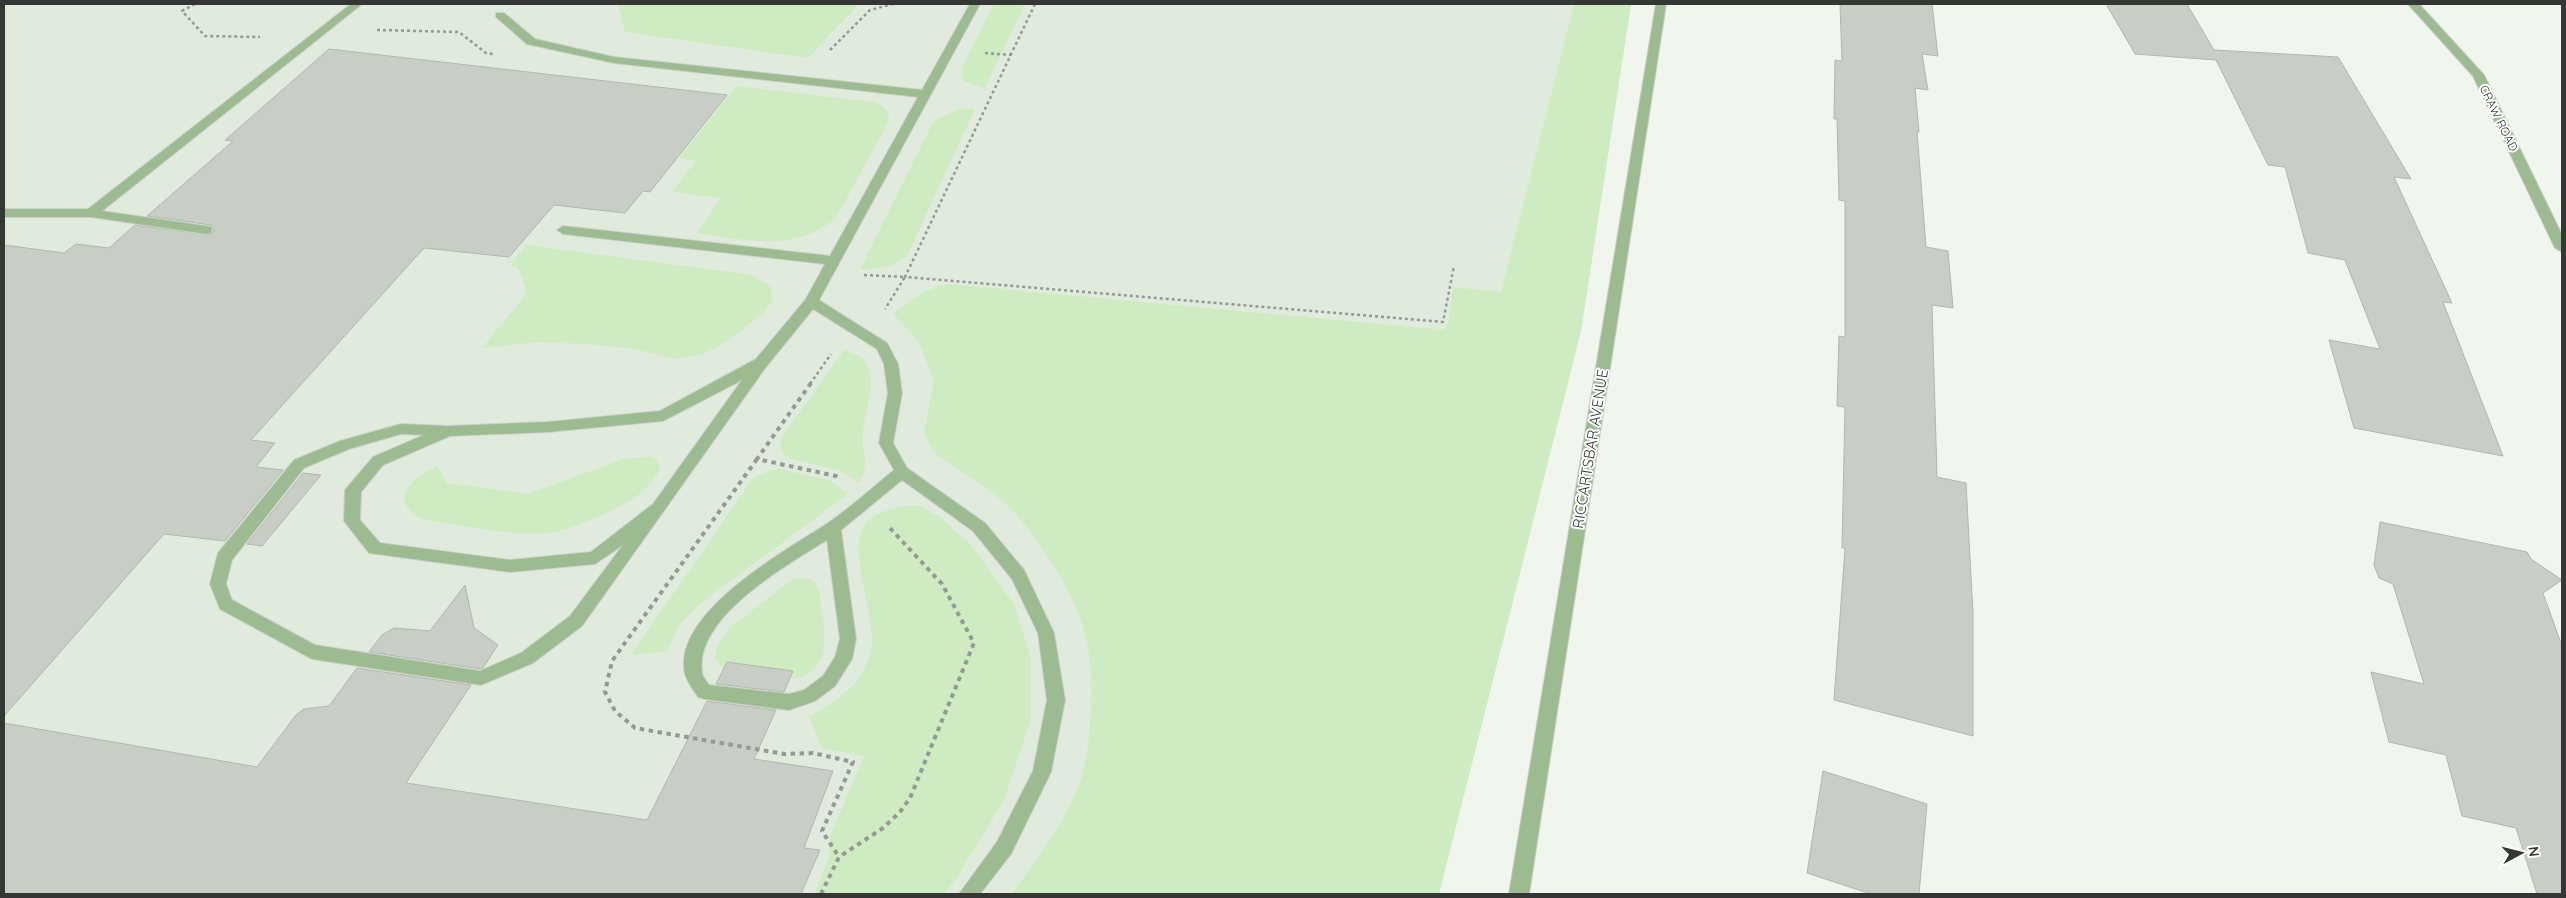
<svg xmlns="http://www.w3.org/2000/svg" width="2566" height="898" font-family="Quicksand,sans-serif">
	<rect width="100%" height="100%" fill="#f0f6ee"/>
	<path fill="#e1ebdd" d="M4,4H1631L1581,331L1439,894H4Z"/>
	<path fill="#cfebc2" d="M618,4H859L808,58L625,32Z
		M994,4H1025L985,88L964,81L961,69Z
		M1574,4H1631L1581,331L1439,894H1012C1034,862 1059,831 1075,795C1085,773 1089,745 1090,721C1096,650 1084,608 1043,550C1033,536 1022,520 1010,508C992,490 956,468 933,452L924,433L934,381L919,342L893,314C911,301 926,287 948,284L1445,330L1449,319L1453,287L1501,292Z
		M736,86L874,102C884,106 889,110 889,121L836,218C795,253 745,240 697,233L721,198L672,192L696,161L679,158Z
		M959,109H975L908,254C894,268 879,269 860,269L931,126L937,119Z
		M526,245L752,275L771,287L772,301L765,312L729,340L702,355L674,359L635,349L587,344L537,342L482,348L527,293L518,268L510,265Z
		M844,350C889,361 865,402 863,432C861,453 872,462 859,483L840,471L789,458L784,455L780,444L782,437Z
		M649,456C657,459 663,464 658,473C645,494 626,504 604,514C588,521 571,529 553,532C517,538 462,525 424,520C386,501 410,479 437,466L447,483L528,494L621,460Z
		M780,469L829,480L848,494L701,603L680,624L667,651L631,655L751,481C760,473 768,470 780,469Z
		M901,506H919L939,516L971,545L1014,604L1031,659V719L1004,800L958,876L944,894H814L829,857L830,836L864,756L822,748L809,717C837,700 864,684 871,649C878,613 841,545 870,519C878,512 892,509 901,506Z
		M799,578C804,578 809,578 814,582C820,587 820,600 821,608C827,637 830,674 790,679L793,671L728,662L723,669L715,657L717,647L730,628L790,581Z"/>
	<path fill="#c8cec6" stroke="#b1b7af" d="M1840,4H1932L1938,56L1922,54L1928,90L1915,88L1919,132L1917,131L1926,247L1948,251L1953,308L1932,305L1937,477L1966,483L1973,613V736L1834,700L1845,548H1842L1845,407L1837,406L1839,336L1845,337V201L1839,200L1837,119H1834L1835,60L1842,61Z
		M2106,4H2187L2214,50L2338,57L2411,179L2394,177L2452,303L2443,302L2503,456L2354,428L2329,340L2380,349L2345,260L2308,253L2285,167L2268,165L2216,60L2135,54Z
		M329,49L727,95L650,192L643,191L625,213L554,205L509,257L424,248L251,440L275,443L256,467L283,470L225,541L164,534L4,716V245L64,253L76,244L109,248L135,225L211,235L214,231L211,225L147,216L233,141L225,140Z
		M303,473L321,475L262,546L247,544Z
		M2380,522L2527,552L2531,559L2562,580L2543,593L2562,646V894H2537L2516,828L2462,816L2446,755L2389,742L2371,672L2424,684L2393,584L2379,578L2374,565Z
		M465,585L474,628L498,645L483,668L480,669L369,652L382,635L394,628L430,631Z
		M727,662L793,671L784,692L716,684Z
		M357,668L471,685L406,783L647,820L707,701L776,710L754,759L833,771L804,848L820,850L801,894H4V723L257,767L296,715L304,709L329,706Z
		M1823,771L1927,804L1919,894H1871L1807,873Z"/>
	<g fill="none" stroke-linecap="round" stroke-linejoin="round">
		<defs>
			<path id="lane" d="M351,4H362L102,211L206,226L211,227L212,230L211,233L206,234L91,217H4V209H88Z
				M970,4H980L819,300L887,343L898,364L902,393L893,443L907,468L985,523L1024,570L1054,633L1065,700L1051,772L1011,854L980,894H959L997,842L1033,771L1047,700L1038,633L1012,579L973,531L902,480L841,530L856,639L852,659L835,686L815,701L789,710L704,699L698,697C694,690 687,682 685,674C671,613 787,550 828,523C851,507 872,488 894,470L879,443L888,393L884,364L877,349L813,309L766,367L582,626L533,663L481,685L312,659L220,609L210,584L218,553L294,460L340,441L401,424L448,426L548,422L660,411L756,359L806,299L825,264L563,234L557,230L563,226L830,256L918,97L614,63L527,44L496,17V13H504L535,39L614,57L922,90ZM742,380L653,504L591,552L510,560L380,543L360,520L361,492L383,465L450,436L548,432L663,421ZM401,434L424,435L373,457L345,490L344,521L369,553L510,572L595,564L623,545L570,616L521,653L480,671L315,645L232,600L226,584L232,560L304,468L349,449ZM827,540L840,639L835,657L823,676L804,690L789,694L709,685C707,681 702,677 702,672C694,617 787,565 827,540Z"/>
			<path id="street" d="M1656,4H1666L1529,894H1509Z
				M2408,4H2419L2484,75L2562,235V252L2555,248L2473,76Z"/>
		</defs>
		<use href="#lane" stroke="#cbd0c9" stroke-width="2"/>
		<use href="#street" stroke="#cbd0c9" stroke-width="2"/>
		<path stroke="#959994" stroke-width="2.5" stroke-dasharray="3 3" stroke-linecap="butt" d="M195,4L182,11L205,36L260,37
			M1035,4L905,277L1443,322L1454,266
			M377,30L459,32L486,53L493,54
			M830,50L870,10L893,4
			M985,53L1011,55
			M864,275L905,277L885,309
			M810,384L831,354"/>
		<path stroke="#959994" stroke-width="4" stroke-dasharray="4.5 4.5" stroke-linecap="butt" d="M811,383L757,459L836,476L839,479
			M757,459L612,661L605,692L615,711L635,728L784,754L813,753L853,762L822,831L839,857
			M821,894L839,857L883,828L900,812L910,798L974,643L942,584L889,527"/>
		<use href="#lane" fill="#9dbb90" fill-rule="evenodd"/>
		<use href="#street" fill="#9dbb90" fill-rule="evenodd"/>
	</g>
	<g text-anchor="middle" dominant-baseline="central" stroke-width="4" stroke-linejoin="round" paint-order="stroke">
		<g font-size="12" fill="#353734" stroke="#fff">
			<text transform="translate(2499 118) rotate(64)">CRAW ROAD</text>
		</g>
		<g font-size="15" fill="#353734" stroke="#fff">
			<text transform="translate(1590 449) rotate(-81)">RICCARTSBAR AVENUE</text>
		</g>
	</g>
	<rect width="2566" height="898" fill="none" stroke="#353734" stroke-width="10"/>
	<g transform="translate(2521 853) rotate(83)" stroke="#ffffff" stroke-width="4" paint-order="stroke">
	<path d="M0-4L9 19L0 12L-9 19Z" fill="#353734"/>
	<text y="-8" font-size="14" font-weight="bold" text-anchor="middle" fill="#353734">N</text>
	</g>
</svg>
